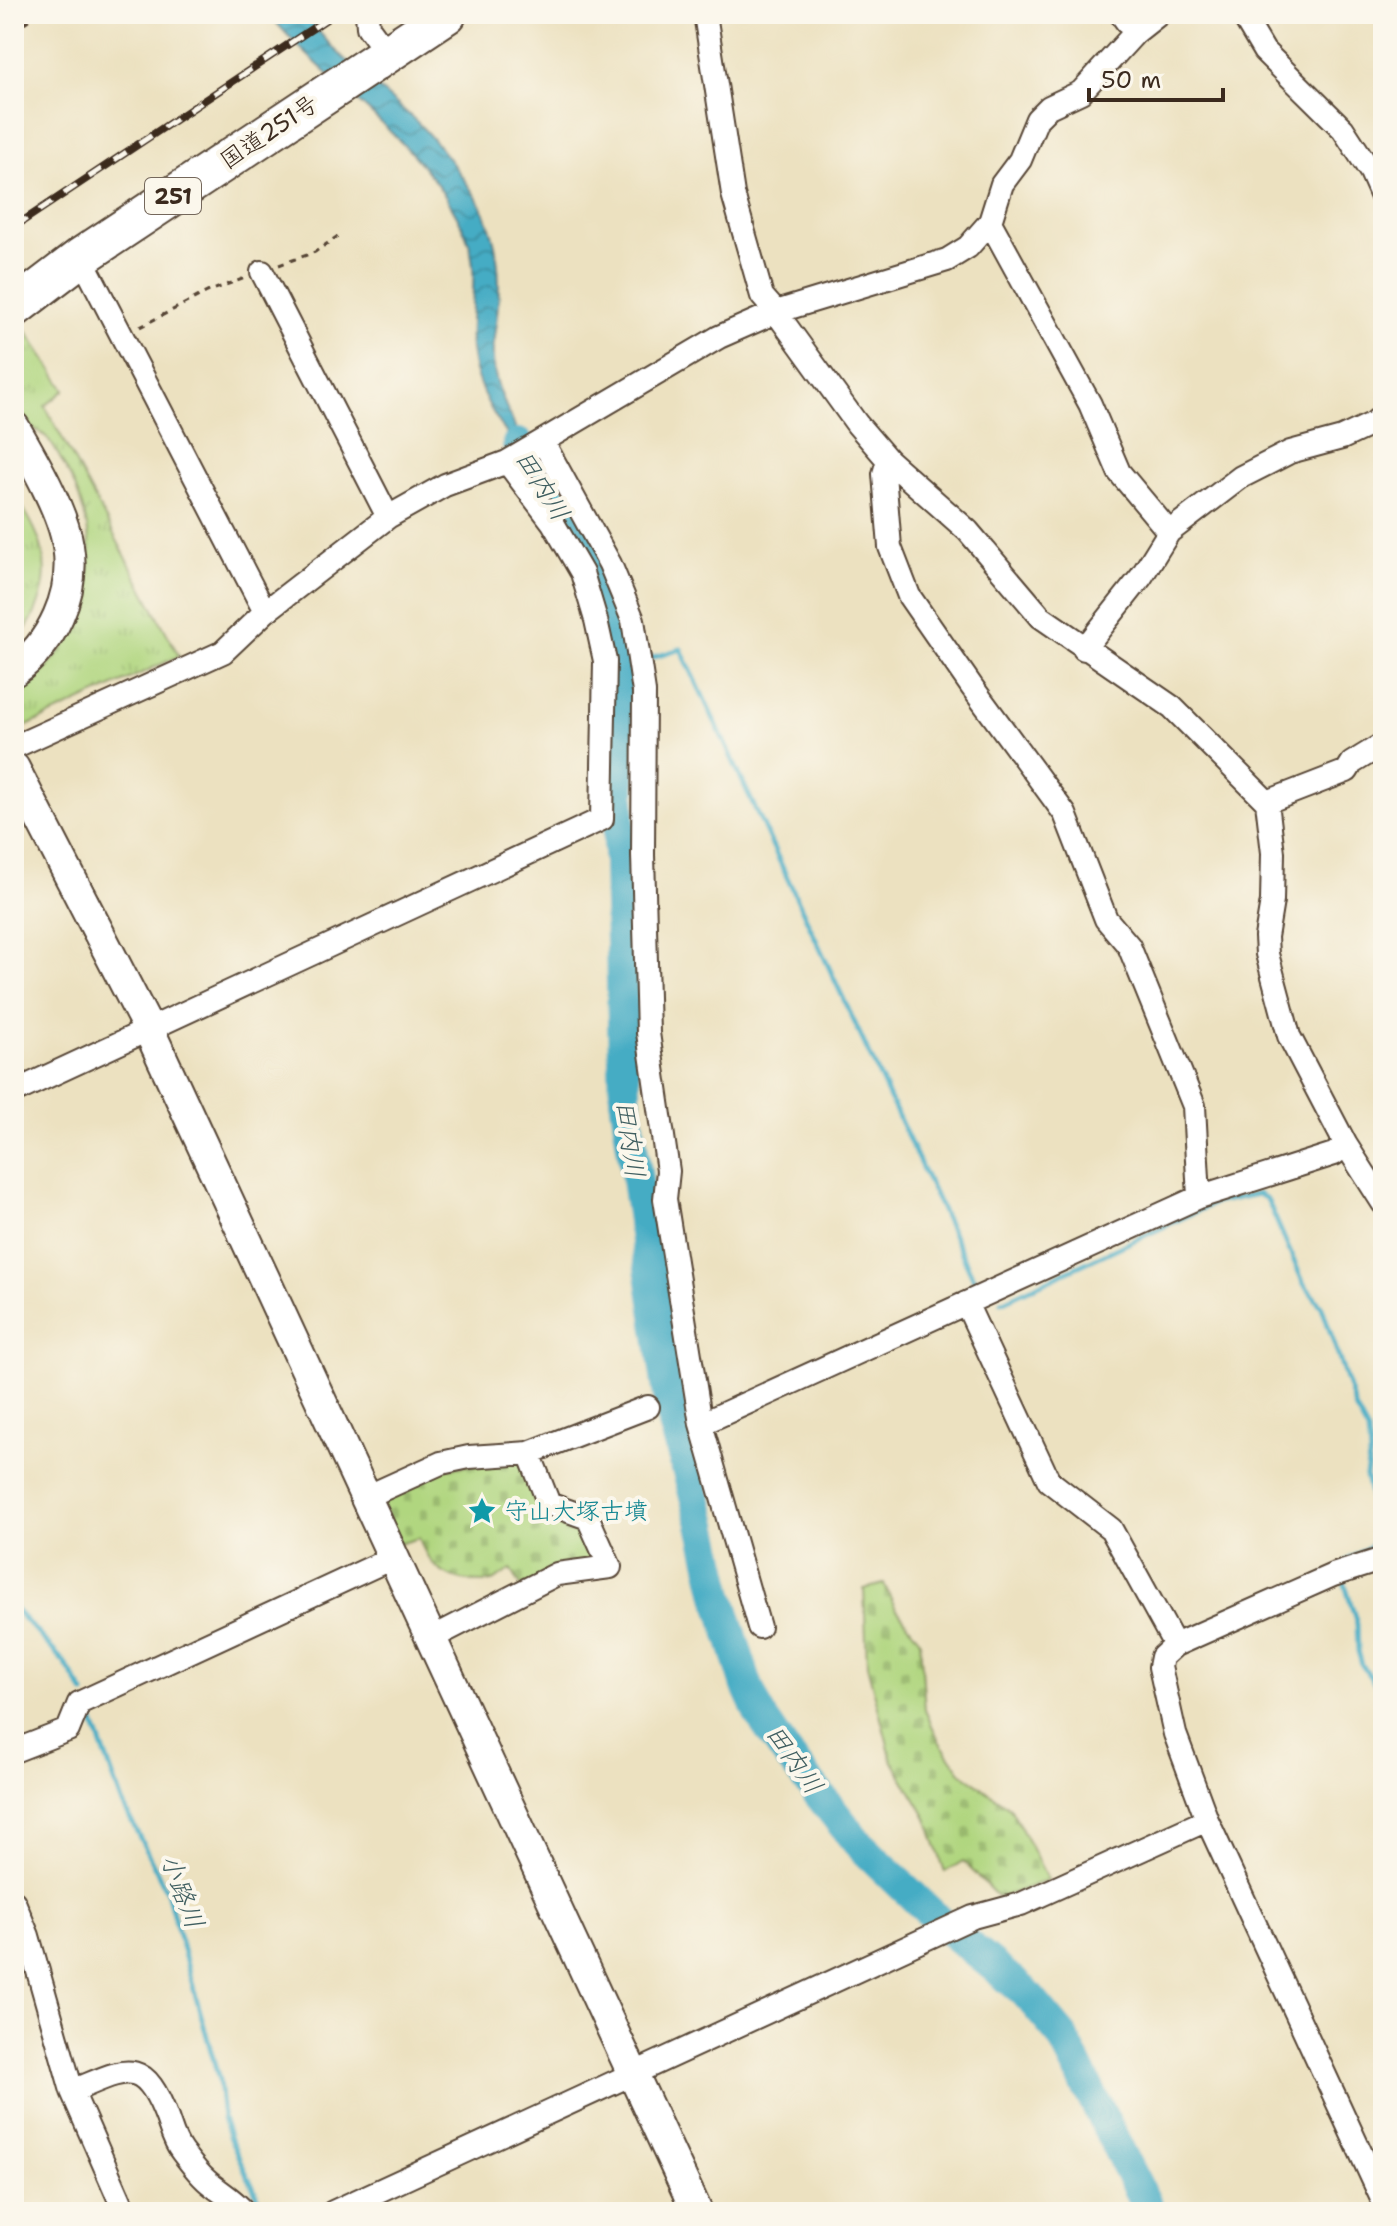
<svg xmlns="http://www.w3.org/2000/svg" width="1397" height="2226" font-family="'Shantell Sans','Klee One',sans-serif">
	<defs>
		<pattern id="cemetery-stones" width="16" height="16" patternUnits="userSpaceOnUse" patternTransform="scale(2)"><rect width="16" height="16" fill="#b0d67f"/><path d="M2 7V4a2 2 0 0 1 4 0v3zM10 15v-3a2 2 0 0 1 4 0v3z" fill="#98b86d"/></pattern>
		<pattern id="park-tufts" width="24" height="20" patternUnits="userSpaceOnUse" patternTransform="scale(2)"><rect width="24" height="20" fill="#b0d67f"/><path d="M3 7l-1-3M5 7V3M7 7l1-3M15 17l-1-3M17 17v-4M19 17l1-3" fill="none" stroke="#98b86d"/></pattern>
		<pattern id="water-waves" width="16" height="10" patternUnits="userSpaceOnUse" patternTransform="scale(2)"><rect width="16" height="10" fill="#44acc4"/><path d="M0 5q4-4 8 0t8 0" fill="none" stroke="#3a8c9f"/></pattern>
	</defs>
	<rect width="100%" height="100%" fill="#fbf7ec"/>
	<filter id="ink" filterUnits="userSpaceOnUse"><feTurbulence type="fractalNoise" baseFrequency=".0125" numOctaves="2"/><feDisplacementMap in="SourceGraphic" scale="16" xChannelSelector="R" yChannelSelector="G"/><feConvolveMatrix kernelMatrix="1 2 1 2 8 2 1 2 1" color-interpolation-filters="sRGB"/></filter>
	<filter id="wash" filterUnits="userSpaceOnUse"><feTurbulence type="fractalNoise" baseFrequency=".006" numOctaves="4" result="noise"/><feDisplacementMap in="SourceGraphic" scale="32" xChannelSelector="R" yChannelSelector="G"/><feGaussianBlur stdDeviation="1.8" result="paint"/><feColorMatrix in="noise" values="0 0 0 0 0 0 0 0 0 0 0 0 0 0 0 0 0 1.4 0 .05"/><feComposite in="paint" operator="in"/></filter>
	<g filter="url(#wash)">
		<rect width="100%" height="100%" fill="#ece1c0"/>
		<path fill="url(#cemetery-stones)" stroke="#76804e" stroke-width="2" d="M526,1459L547,1508L584,1522L600,1560L521,1586L511,1569C506,1572 500,1577 495,1580C487,1583 477,1582 469,1581C443,1579 427,1562 419,1538L399,1544L380,1499L441,1469Z
			M884,1584L895,1607L920,1640L925,1710L939,1741L961,1772L1011,1809L1048,1880L999,1898L963,1861L945,1872L927,1818L892,1760L867,1665L864,1589Z"/>
		<path fill="url(#park-tufts)" stroke="#76804e" stroke-width="2" d="M22,324L65,390L45,406L179,656L14,732V696C26,684 40,676 51,663C98,609 101,528 65,467C56,451 49,432 30,428L14,436V330Z
			M14,494C38,529 55,563 38,605C33,619 26,632 14,641Z"/>
		<path fill="url(#water-waves)" stroke="#406b71" stroke-width="2" d="M269,14H308C324,50 390,95 420,125C440,146 460,173 476,197C498,233 502,274 497,315C495,333 491,350 494,369C498,398 528,452 541,481C512,440 476,401 471,349C468,311 481,272 466,235C427,142 331,89 269,14Z"/>
		<g fill="none" stroke-linecap="round" stroke-linejoin="round">
			<path stroke="#44acc4" stroke-width="5" d="M651,658L681,649L976,1284
				M620,668L632,665
				M1001,1302L1215,1203L1258,1194L1267,1199L1304,1284L1322,1307L1356,1410L1368,1432L1370,1454L1366,1476L1377,1530L1375,1543L1346,1561
				M1343,1578L1357,1624L1358,1651L1362,1665L1383,1695
				M14,1608L64,1662L84,1693
				M88,1706L122,1802L167,1892L219,2080L223,2118L230,2139L265,2212"/>
			<path stroke="#44acc4" stroke-width="32" d="M518,444L594,566L614,635L620,668L619,866L625,1098L672,1417L702,1520L719,1595L747,1686L760,1715L786,1753L857,1842L944,1926L1024,1991L1062,2036L1150,2212"/>
		</g>
	</g>
	<g filter="url(#ink)">
		<g fill="none" stroke-linecap="round" stroke-linejoin="round">
			<defs>
				<path id="street" d="M367,14L368,27L387,53
					M705,14L733,194L762,296L776,312L857,424L888,460L968,531L1041,617L1172,707L1267,802L1273,853L1272,901L1266,937L1267,954L1289,1036L1346,1145L1383,1203
					M1121,14L1135,33
					M1242,14L1264,51L1343,129L1371,172L1383,199
					M990,222L1090,404L1119,472L1169,532
					M81,257L265,612
					M262,272L388,517
					M543,442L610,564L633,620L644,692L643,855L648,1033L668,1171L665,1199L701,1424L759,1627
					M888,460L884,474L890,547L909,596L972,687L1065,814L1106,919L1129,946L1194,1106L1199,1197
					M1084,649L1141,577L1169,532L1241,477L1290,452L1342,438L1374,423L1383,415
					M14,747L223,652L265,612L388,517L445,485L507,462L719,337L776,312L947,260L968,247L990,222L1002,184L1020,160L1037,119L1049,107L1081,92L1135,33L1159,14
					M1267,802L1347,771L1352,763L1383,744
					M14,1092L602,819L605,661L596,620L582,573L553,523L507,462
					M966,1303L1049,1481L1111,1529L1175,1645
					M701,1424L1199,1197L1334,1154L1346,1145
					M364,1498L441,1463L469,1457L529,1453L648,1407
					M430,1639L557,1574L610,1567L588,1518L549,1504L529,1453
					M14,1751L68,1730L79,1703L392,1558
					M1207,1820L1175,1734L1160,1667L1162,1657L1175,1645L1333,1575L1383,1559
					M14,1902L28,1936L72,2091L125,2212
					M72,2091C125,2070 143,2054 167,2118C171,2129 174,2142 182,2152C189,2161 197,2172 206,2180C219,2192 233,2198 244,2212
					M333,2212L973,1917L1021,1904L1207,1820L1383,2201"/>
				<path id="secondary" d="M14,427C32,458 63,511 68,546C76,593 52,644 14,671
					M14,768L149,1030L697,2212"/>
				<path id="highway" d="M14,308L81,257L447,14"/>
			</defs>
			<use href="#street" stroke="#564536" stroke-width="26"/>
			<use href="#secondary" stroke="#564536" stroke-width="34"/>
			<use href="#highway" stroke="#564536" stroke-width="42"/>
			<path stroke="#564536" stroke-width="3" stroke-dasharray="6 6" stroke-linecap="butt" d="M14,30L37,14
				M279,265L315,252L338,236
				M140,327L207,292L245,278"/>
			<use href="#street" stroke="#fff" stroke-width="22"/>
			<use href="#secondary" stroke="#fff" stroke-width="30"/>
			<use href="#highway" stroke="#fff" stroke-width="38"/>
			<defs>
				<path id="rail" d="M14,227L334,14"/>
			</defs>
			<use href="#rail" stroke="#3b2a1e" stroke-width="8"/>
			<use href="#rail" stroke="#fbf7ec" stroke-width="5" stroke-dasharray="15" stroke-linecap="butt"/>
		</g>
	</g>
	<defs>
		<symbol id="sight-bare" viewBox="-9 -9 18 18"><path d="M0-6L1.8-2.2L6-1.7L2.9 1.2L3.7 5.4L0 3.3L-3.7 5.4L-2.9 1.2L-6-1.7L-1.8-2.2Z" fill="#0f9aa8" stroke="#fbf7ec" stroke-width="2.5" paint-order="stroke"/></symbol>
	</defs>
	<g fill-rule="evenodd">
		<use href="#sight-bare" x="462" y="1491" width="40" height="40"/>
	</g>
	<g text-anchor="middle" dominant-baseline="central" stroke-width="8" stroke-linejoin="round" paint-order="stroke">
		<rect fill="#fbf7ec" stroke="#75685c" stroke-width="2" x="145" y="178" width="56" height="36" rx="6"/>
		<g font-size="22" font-weight="bold" fill="#3b2a1e">
			<text x="173" y="196">251</text>
		</g>
		<g font-size="24" fill="#3b2a1e" stroke="#fbf7ec">
			<text transform="translate(269 132) rotate(-34)">国道251号</text>
		</g>
		<g font-size="24" fill="#0d838f" stroke="#fbf7ec" text-anchor="start">
			<text x="504" y="1511">守山大塚古墳</text>
		</g>
		<g font-size="26" font-style="italic" fill="#3f5e60" stroke="#fbf7ec">
			<text transform="translate(543 485) rotate(58)">田内川</text>
			<text transform="translate(631 1139) rotate(82)">田内川</text>
			<text transform="translate(795 1759) rotate(55)">田内川</text>
			<text transform="translate(183 1891) rotate(69)">小路川</text>
		</g>
	</g>
	<rect width="1397" height="2226" fill="none" stroke="#fbf7ec" stroke-width="48"/>
	<path d="M1089 88v12h134v-12" fill="none" stroke="#3b2a1e" stroke-width="4"/>
	<text x="1101" y="88" font-size="24" fill="#3b2a1e" stroke="#fbf7ec" stroke-width="6" paint-order="stroke">50 m</text>
</svg>
